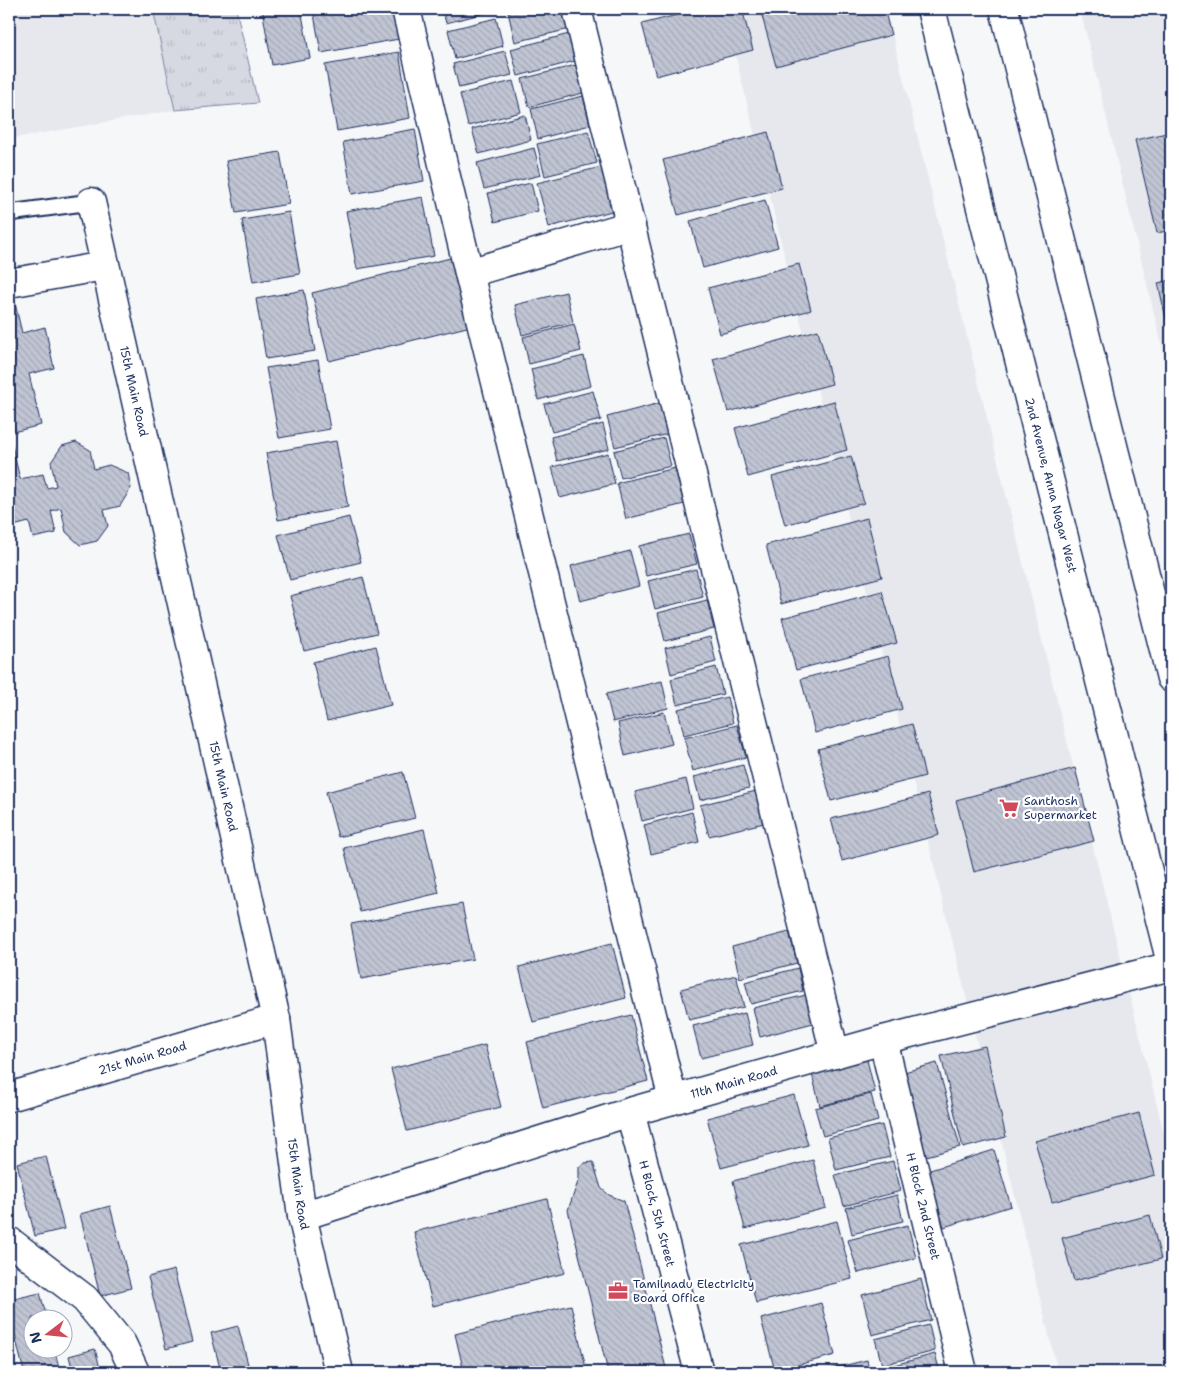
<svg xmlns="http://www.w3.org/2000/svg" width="1180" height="1381" font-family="'Shantell Sans',sans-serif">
	<defs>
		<pattern id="grass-tufts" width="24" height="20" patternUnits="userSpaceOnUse" patternTransform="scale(1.25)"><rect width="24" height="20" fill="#d6d9e2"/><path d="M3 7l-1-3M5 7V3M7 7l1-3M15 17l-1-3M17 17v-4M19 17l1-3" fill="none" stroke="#b7bbc4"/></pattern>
		<pattern id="building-back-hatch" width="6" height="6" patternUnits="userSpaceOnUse" patternTransform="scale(1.25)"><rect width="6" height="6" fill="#c0c4d3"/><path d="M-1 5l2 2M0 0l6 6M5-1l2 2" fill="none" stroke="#a4a9b8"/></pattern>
	</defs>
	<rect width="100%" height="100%" fill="#f6f7f9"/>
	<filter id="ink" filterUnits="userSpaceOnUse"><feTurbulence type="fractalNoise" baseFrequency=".02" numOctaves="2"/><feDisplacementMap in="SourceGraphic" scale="10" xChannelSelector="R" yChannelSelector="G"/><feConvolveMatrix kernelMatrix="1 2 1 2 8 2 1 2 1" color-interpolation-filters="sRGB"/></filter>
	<g filter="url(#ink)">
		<path fill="#e6e8ee" d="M9,9H153L175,110L9,139Z
			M724,9H886L1171,1162V1372H1058Z
			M1080,9H1171V383Z"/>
		<path fill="url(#grass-tufts)" stroke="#7884a0" d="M153,9H236L258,103L175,110Z"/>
		<path fill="url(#building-back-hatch)" stroke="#1b2f5e" d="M262,9H301L310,58L272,65Z
			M313,9H393L399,39L321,53Z
			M442,9H497V10L446,23Z
			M520,9H564L570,29L515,42L508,12Z
			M700,9H742L753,50L656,76L642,24Z
			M760,9H884L891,35L776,66Z
			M496,18L503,46L455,59L448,30Z
			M569,34L575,61L518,76L511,49Z
			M505,51L512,75L459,88L453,64Z
			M399,52L410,118L337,131L325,65Z
			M576,65L583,93L529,107L522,79Z
			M513,81L521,112L468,126L460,94Z
			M583,96L590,125L538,139L531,109Z
			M525,115L531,140L479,154L472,129Z
			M415,129L424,181L352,194L343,142Z
			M588,131L597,163L545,176L537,144Z
			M768,132L782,188L678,215L663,160Z
			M1171,132V230L1157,233L1135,140Z
			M534,148L541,175L484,189L477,163Z
			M280,152L289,204L236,213L226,161Z
			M601,167L612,211L549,227L537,183Z
			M531,183L538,211L495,222L488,193Z
			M423,197L434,256L357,269L346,211Z
			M765,200L778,247L703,268L690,221Z
			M289,212L300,274L253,282L242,220Z
			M454,257L471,326L329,361L312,293Z
			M799,264L811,310L720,334L708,288Z
			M1171,280V336H1170L1158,283Z
			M304,290L315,351L266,359L256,299Z
			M566,292L573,322L522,335L515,305Z
			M13,295L22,333L45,327L54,368L29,374L41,425L9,433L20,479L43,474L47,488L56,486L51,462L62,446L76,442L90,450L94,469L109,465L128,473L131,488L120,506L104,510L108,526L97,541L80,545L66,532L61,508L51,511L56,533L33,538L29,522L9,527V296Z
			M574,324L581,351L529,364L523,337Z
			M818,330L832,384L728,412L713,359Z
			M584,356L591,386L538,400L531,369Z
			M318,360L330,429L279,438L266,368Z
			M593,391L601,420L552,432L544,404Z
			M834,401L847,450L748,477L735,428Z
			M660,403L668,434L615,447L607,417Z
			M603,424L609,449L557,461L551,437Z
			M664,438L671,466L621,478L614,451Z
			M336,441L348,507L278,520L266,453Z
			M608,453L615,484L560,498L552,467Z
			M851,456L864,503L785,525L772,477Z
			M675,468L684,504L626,519L617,483Z
			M349,517L361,562L290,580L278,535Z
			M867,518L882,577L781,604L766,545Z
			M689,534L697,564L646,576L639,546Z
			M630,551L639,586L580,601L571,566Z
			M696,569L703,597L655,609L648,581Z
			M363,577L377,633L304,651L290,596Z
			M882,591L897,643L796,670L782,618Z
			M707,600L714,629L665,641L658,613Z
			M710,637L716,662L671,674L665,648Z
			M376,646L391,705L327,721L313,662Z
			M888,656L902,709L815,733L801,679Z
			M716,667L723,694L677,705L671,679Z
			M662,681L668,708L613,722L606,694Z
			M727,697L733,723L684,735L678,709Z
			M664,712L672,744L625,756L618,723Z
			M912,724L925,776L831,801L818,749Z
			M737,725L746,757L693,771L684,738Z
			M743,765L749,788L700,800L694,777Z
			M1075,768L1094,841L974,872L956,800Z
			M403,772L415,818L338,837L326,792Z
			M686,779L693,808L642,821L635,792Z
			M756,791L764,823L709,836L700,805Z
			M928,794L939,835L842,861L831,819Z
			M692,812L699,842L651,854L644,825Z
			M424,829L439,893L360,912L344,848Z
			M462,904L473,959L361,979L351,924Z
			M789,932L797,963L740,978L732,947Z
			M612,943L626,998L533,1022L519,967Z
			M798,968L803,991L751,1004L745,982Z
			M736,975L744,1007L689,1020L681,989Z
			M806,995L813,1023L760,1037L753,1008Z
			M745,1013L753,1045L701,1058L693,1026Z
			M631,1015L648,1081L543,1108L527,1042Z
			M485,1045L501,1107L407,1131L391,1069Z
			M985,1046L1006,1137L963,1148L941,1056Z
			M867,1060L875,1092L820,1106L812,1074Z
			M937,1063L960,1147L919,1158L897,1074Z
			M871,1094L878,1121L823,1136L815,1108Z
			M794,1095L808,1145L721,1168L707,1118Z
			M1139,1113L1155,1175L1052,1202L1035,1141Z
			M882,1125L890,1157L836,1170L828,1138Z
			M994,1150L1011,1206L944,1227L927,1171Z
			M46,1156L64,1229L35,1236L17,1163Z
			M813,1160L826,1208L745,1229L733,1181Z
			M893,1161L901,1191L844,1206L835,1175Z
			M593,1162L601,1188L609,1195L624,1201L667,1372H608L568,1210L579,1179V1167L585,1163Z
			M897,1195L903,1221L852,1234L846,1208Z
			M547,1199L565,1273L433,1306L414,1232Z
			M110,1206L131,1288L100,1296L80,1214Z
			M1150,1215L1161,1259L1074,1281L1062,1238Z
			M837,1221L852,1279L756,1303L741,1245Z
			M908,1225L916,1258L858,1273L848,1240Z
			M174,1270L192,1342L166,1349L148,1277Z
			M921,1279L931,1320L872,1335L862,1295Z
			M40,1293L47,1318H32V1348H54L59,1367L36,1372H24L9,1312V1300Z
			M821,1303L835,1355L775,1371L761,1319Z
			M571,1305L587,1372H464L455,1334Z
			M929,1325L935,1351L882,1365L875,1339Z
			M238,1326L250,1372H221L211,1333Z
			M95,1349L101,1372H73L69,1356Z
			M935,1354L940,1372H880L879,1369Z
			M867,1360L870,1372H818Z"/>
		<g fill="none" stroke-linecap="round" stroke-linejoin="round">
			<defs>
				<path id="lane" d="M9,213L91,202"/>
				<g id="street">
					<path d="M406,9L469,273L673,1100"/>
					<path d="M577,9L835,1054"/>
					<path id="s1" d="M91,202L276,1019L302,1216L339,1372"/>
					<path d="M469,273L631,225"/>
					<path d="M9,283L104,266"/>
					<path id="s2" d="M883,1040L963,1372"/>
					<path id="s3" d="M9,1097L276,1019"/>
					<path id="s4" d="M630,1112L699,1372"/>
					<path id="s5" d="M302,1216L630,1112L883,1040L1171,966"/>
					<path d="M9,1241L85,1299L122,1344L135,1372"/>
				</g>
				<g id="secondary">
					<path id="s6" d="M931,9L1171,963"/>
					<path d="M1004,9L1171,678"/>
				</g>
			</defs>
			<use href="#lane" stroke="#1b2f5e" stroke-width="19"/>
			<use href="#street" stroke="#1b2f5e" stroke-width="31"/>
			<use href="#secondary" stroke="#1b2f5e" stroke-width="31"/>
			<use href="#lane" stroke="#fff" stroke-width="15"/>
			<use href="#street" stroke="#fff" stroke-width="28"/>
			<use href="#secondary" stroke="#fff" stroke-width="28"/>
		</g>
	</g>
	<defs>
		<symbol id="supermarket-bare" viewBox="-9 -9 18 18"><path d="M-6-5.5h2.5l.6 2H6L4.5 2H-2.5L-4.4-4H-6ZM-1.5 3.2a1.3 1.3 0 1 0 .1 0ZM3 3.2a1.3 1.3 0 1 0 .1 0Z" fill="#d1495b" stroke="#fff" stroke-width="2.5" paint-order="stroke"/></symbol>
		<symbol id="office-bare" viewBox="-9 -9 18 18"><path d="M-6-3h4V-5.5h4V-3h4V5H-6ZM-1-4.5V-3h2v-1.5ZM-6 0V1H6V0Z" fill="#d1495b" stroke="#fff" stroke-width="2.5" paint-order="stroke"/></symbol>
	</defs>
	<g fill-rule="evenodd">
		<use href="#supermarket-bare" x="995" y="794" width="28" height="28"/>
		<use href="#office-bare" x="604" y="1277" width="28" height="28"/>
	</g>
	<g text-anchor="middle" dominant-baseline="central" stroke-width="4.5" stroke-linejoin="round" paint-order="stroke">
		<g font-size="12" fill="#1b2f5e" stroke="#fff">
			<text stroke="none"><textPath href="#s1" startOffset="194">15th Main Road</textPath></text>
			<text stroke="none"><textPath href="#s6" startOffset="491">2nd Avenue, Anna Nagar West</textPath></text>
			<text stroke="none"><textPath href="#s1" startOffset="599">15th Main Road</textPath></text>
			<text stroke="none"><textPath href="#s3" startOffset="139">21st Main Road</textPath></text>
			<text stroke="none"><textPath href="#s5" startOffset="452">11th Main Road</textPath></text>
			<text stroke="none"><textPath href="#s1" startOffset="1004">15th Main Road</textPath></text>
			<text stroke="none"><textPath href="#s2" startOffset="171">H Block 2nd Street</textPath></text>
			<text stroke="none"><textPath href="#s4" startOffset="105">H Block, 5th Street</textPath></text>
		</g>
		<g font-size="12" fill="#1b2f5e" stroke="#fff" text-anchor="start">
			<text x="1024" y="801">Santhosh<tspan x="1024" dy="14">Supermarket</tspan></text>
			<text x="633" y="1284">Tamilnadu Electricity<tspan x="633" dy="14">Board Office</tspan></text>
		</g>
	</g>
	<rect width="1180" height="1381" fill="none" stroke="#fff" stroke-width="30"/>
	<rect x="15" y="15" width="1150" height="1351" fill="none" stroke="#1b2f5e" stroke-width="2" filter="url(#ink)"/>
	<g transform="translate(48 1334) rotate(254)"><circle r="24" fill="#ffffff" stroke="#a4acbf"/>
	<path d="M0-4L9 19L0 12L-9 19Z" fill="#d1495b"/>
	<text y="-8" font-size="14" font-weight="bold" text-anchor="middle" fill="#1b2f5e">N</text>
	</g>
</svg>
